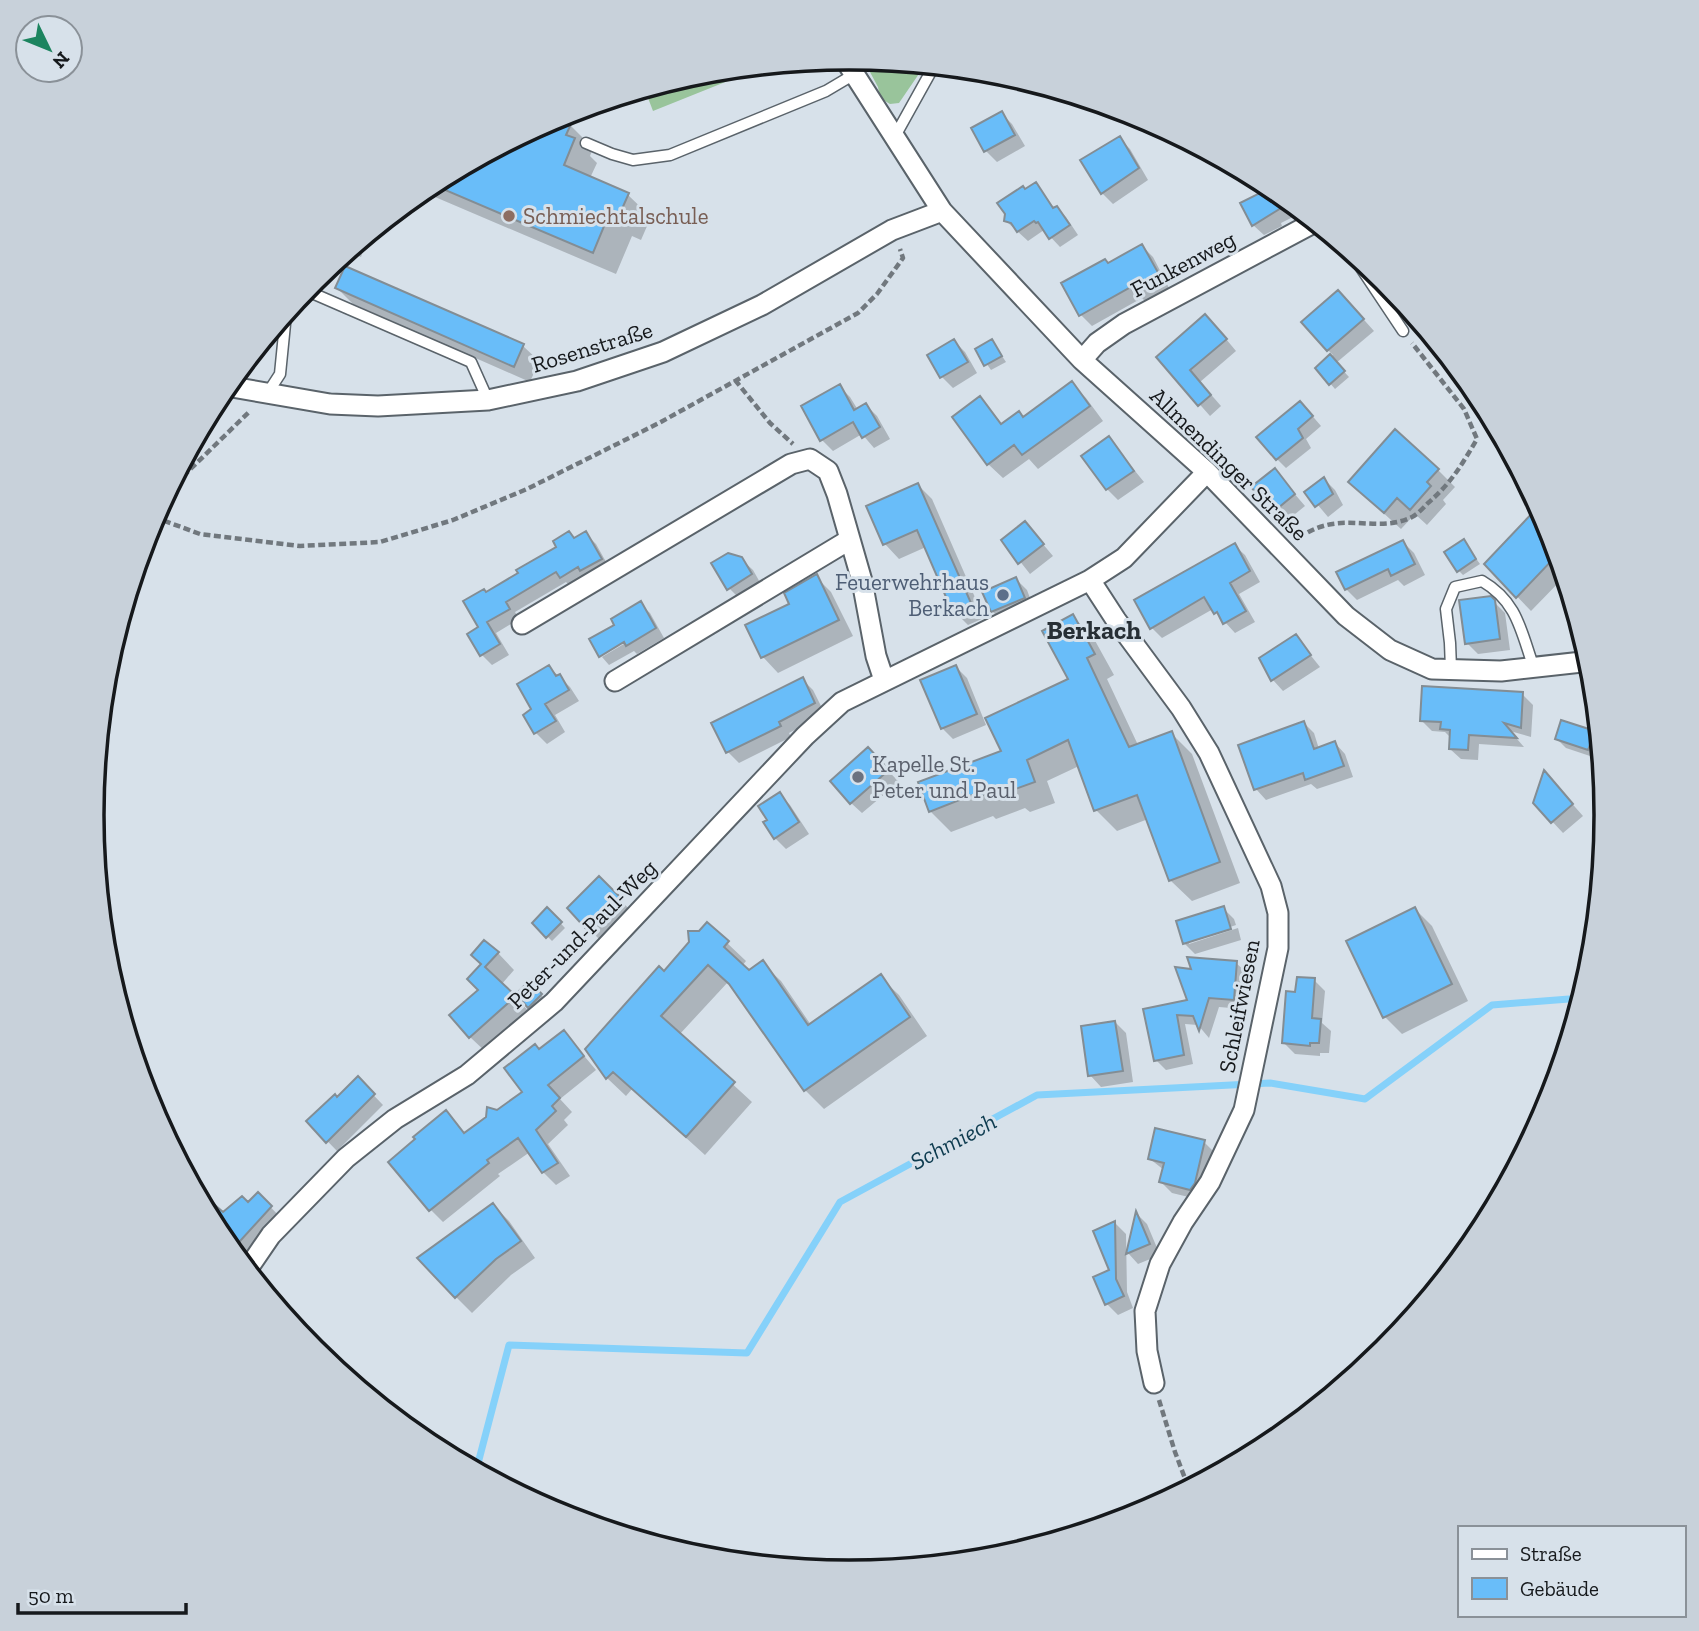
<svg xmlns="http://www.w3.org/2000/svg" width="1699" height="1631" font-family="'Zilla Slab',serif">
	<rect width="100%" height="100%" fill="#d7e1ea"/>
	<path fill="#99c49b" d="M863,59L925,65L899,103L890,104L880,98L878,87Z
		M765,66L653,111L645,90L702,72Z"/>
	<path fill="#0003" d="M992,72H998L1015,78L1004,84Z
		M1081,98L1100,103L1091,108Z
		M1001,113L1012,124L1025,146L997,162L986,151Z
		M554,118L570,125L593,148L590,156L597,163L590,178L628,195L651,217L641,240L632,236L616,274L421,191L429,185Z
		M1119,138L1130,149L1148,180L1113,204L1102,193L1082,160Z
		M1256,179L1271,186L1301,213L1281,223L1282,226L1264,235L1253,225L1263,193Z
		M1035,184L1055,209L1056,208L1066,217L1078,235L1060,247L1044,230L1028,241L1006,221Z
		M369,234L361,257L348,251Z
		M1142,246L1153,257L1169,288L1145,301L1142,298L1092,326L1081,315L1108,264Z
		M337,288L523,346L539,361L530,382L353,304Z
		M1349,303L1374,331L1336,363L1349,377L1335,389L1317,368L1333,355L1328,350Z
		M1216,327L1236,351L1200,382L1221,406L1210,416L1158,357Z
		M954,341L965,352L977,373L953,388L942,377L929,356Z
		M992,341L1006,362L991,370L977,350Z
		M1072,384L1086,398L1103,421L1038,469L1029,459L1003,478L988,464L980,398L1003,425L1024,418Z
		M839,386L850,397L858,410L866,405L877,416L890,439L874,448L862,434L833,451L822,440Z
		M1309,412L1321,426L1306,439L1311,448L1286,468L1277,459Z
		M1109,439L1144,482L1118,500L1107,489L1083,456Z
		M1438,470L1455,487L1443,500L1446,504L1427,525L1415,514L1401,529L1368,499Z
		M1275,471L1305,506L1284,523L1273,512Z
		M1324,479L1335,490L1343,505L1328,517L1307,492Z
		M1528,484L1550,526L1565,576L1531,611L1486,564L1534,513Z
		M918,485L932,499L984,618L968,625L953,610L926,547L899,559L885,544L868,507Z
		M1025,523L1053,556L1030,574L1004,541Z
		M585,533L596,544L610,569L571,587L566,582L515,612L519,619L496,633L509,655L492,665L482,655L481,628L487,594Z
		M1403,542L1414,553L1425,575L1404,586L1398,580L1357,600L1346,589Z
		M1464,542L1480,564L1463,575L1459,571Z
		M1234,545L1245,555L1260,582L1239,594L1255,622L1235,633L1213,609L1162,638L1151,627Z
		M741,559L753,570L762,586L740,599L729,588Z
		M816,577L831,592L853,636L778,673L763,657L747,626L791,604Z
		M1016,579L1027,590L1034,609L1003,622L992,611L984,593Z
		M1490,598L1505,613L1510,650L1478,654L1467,643Z
		M640,604L650,613L664,638L637,654L634,651L609,665L602,657L632,639Z
		M1072,616L1093,637L1114,675L1107,679L1138,745L1171,733L1192,754L1240,883L1192,901L1171,881L1148,819L1117,831L1096,810L1079,766L1047,781L1055,803L1030,812L1025,808L996,819L993,816L951,832L930,811L1003,752L1071,680Z
		M1296,637L1320,667L1283,691L1273,680L1261,658Z
		M549,667L570,687L579,701L555,715L565,732L547,744L536,733L534,710Z
		M956,667L967,678L986,725L953,739L942,728Z
		M802,679L813,690L825,714L789,733L791,737L739,763L728,752Z
		M1522,694L1533,705L1531,737L1510,731L1524,747L1479,744L1478,760L1461,759L1450,749L1451,738L1445,732L1432,731L1421,720Z
		M1562,722L1599,734L1602,760L1566,748L1557,739Z
		M1304,723L1314,733L1319,749L1335,743L1345,754L1353,777L1317,789L1311,784L1266,800L1256,789L1240,746Z
		M868,750L899,782L862,813L851,803Z
		M1545,773L1583,816L1563,833L1535,803Z
		M779,794L790,805L809,834L786,849L775,838L769,820Z
		M599,878L631,911L600,940L569,908Z
		M1223,908L1234,919L1236,925L1189,941V944L1238,928L1241,940L1195,954L1184,943Z
		M547,909L565,928L552,941L534,923Z
		M1415,909L1432,926L1468,1001L1402,1034L1385,1017Z
		M707,924L746,961L742,966L749,972L762,963L781,981L811,1025L880,977L899,995L927,1036L824,1109L805,1090L728,982L679,1035L752,1102L705,1155L632,1089L626,1096L607,1078L587,1049L664,973Z
		M498,953L514,970L501,985L532,1014L487,1053L470,1037L480,990L469,979Z
		M1236,963L1246,972L1243,1009L1219,1007L1209,1038L1198,1025L1185,1024L1193,1064L1166,1070L1156,1060L1145,1011L1190,1002L1193,971Z
		M1314,980L1325,991L1322,1023L1331,1031L1329,1053H1320V1056L1295,1054L1284,1043L1297,994Z
		M529,983L546,1000L534,1011L518,994Z
		M1115,1022L1126,1033L1133,1082L1101,1087L1090,1075Z
		M564,1032L596,1070L560,1099L572,1112L564,1120L568,1125L548,1144L570,1176L556,1185L543,1172L530,1152L498,1174L500,1176L443,1222L430,1209L446,1113L466,1134L525,1093L540,1051Z
		M358,1079L383,1105L337,1151L308,1121L337,1099Z
		M1204,1142L1215,1153L1201,1200L1172,1193L1161,1182L1164,1170L1150,1159Z
		M258,1194L281,1218L247,1271L219,1236L211,1221L220,1211L223,1215L248,1204Z
		M493,1205L509,1221L535,1258L511,1275L472,1313L456,1297Z
		M1137,1214L1147,1224L1160,1255L1138,1264L1128,1253Z
		M1115,1223L1126,1234L1127,1292L1133,1308L1118,1315L1107,1304Z"/>
	<g fill="none" stroke-linecap="round" stroke-linejoin="round">
		<path stroke="#85d1fa" stroke-width="7" d="M476,1471L509,1345L747,1353L840,1202L1037,1095L1270,1083L1365,1099L1492,1005L1582,998"/>
	</g>
	<path fill="#69bdf9" stroke="#838d94" stroke-width="2" d="M1002,111L1015,135L984,152L971,128Z
		M556,117L571,124L566,135L575,138L564,165L629,193L618,218L609,214L593,253L431,184Z
		M1120,136L1139,168L1101,194L1080,160Z
		M1036,182L1053,208L1057,206L1070,225L1049,239L1038,222L1036,223L1034,221L1017,232L1011,223L1004,221L1005,214L997,203L1023,186L1025,189Z
		M1272,187L1291,202L1252,226L1240,203Z
		M1142,244L1160,276L1133,291L1131,287L1079,316L1061,283L1105,259L1108,263Z
		M345,266L524,344L514,367L335,288Z
		M1338,290L1364,319L1327,351L1301,322Z
		M1205,314L1227,339L1190,370L1211,395L1198,406L1156,357Z
		M954,339L968,362L940,378L927,355Z
		M992,339L1002,356L984,366L975,349Z
		M1330,354L1345,371L1329,385L1315,368Z
		M1072,381L1090,406L1022,455L1014,445L987,465L952,417L980,396L1001,424L1019,411L1023,417Z
		M840,384L854,410L866,403L880,427L862,438L853,422L820,441L801,406Z
		M1300,401L1313,416L1298,429L1303,438L1276,460L1256,437Z
		M1395,429L1439,469L1427,482L1431,486L1410,510L1397,498L1384,513L1348,482Z
		M1109,436L1134,471L1106,490L1081,456Z
		M1275,468L1295,494L1272,513L1251,487Z
		M1324,477L1333,494L1315,507L1304,492Z
		M918,483L971,603L952,611L917,530L883,545L866,506Z
		M1539,506L1550,526L1558,554L1516,598L1484,564Z
		M1025,521L1044,544L1018,564L1001,540Z
		M569,531L574,538L586,531L602,559L580,571L578,567L560,578L556,572L506,602L510,609L487,622L500,644L480,656L467,634L478,627L463,601L484,589L486,592L518,573L516,570L556,547L553,541Z
		M1464,539L1476,559L1457,572L1444,552Z
		M1403,540L1415,564L1391,576L1388,569L1345,590L1336,572Z
		M1235,543L1250,571L1230,583L1246,611L1223,624L1217,612L1214,614L1204,597L1150,629L1134,600Z
		M728,553L742,557L752,574L727,590L711,563Z
		M817,574L839,620L761,658L745,625L789,604L784,593Z
		M1016,577L1025,598L991,612L982,592Z
		M1491,596L1495,600L1500,639L1465,644L1459,600Z
		M641,601L656,628L626,646L624,642L599,657L589,639L614,625L611,619Z
		M1073,614L1095,654L1087,658L1129,747L1172,731L1220,862L1169,881L1137,795L1094,811L1068,740L1027,760L1035,782L1007,792L1005,787L973,799L972,795L929,812L918,782L1001,751L985,718L1068,679L1042,631Z
		M1296,634L1311,655L1271,681L1259,658Z
		M549,665L556,676L560,674L569,690L545,704L556,721L534,734L523,715L531,709L517,684Z
		M956,665L977,714L941,729L920,680Z
		M803,677L815,703L779,722L781,726L726,753L711,723Z
		M1422,686L1523,692L1521,728L1504,723L1517,738L1469,735L1468,750L1449,749L1450,730L1440,729L1441,722L1420,721Z
		M1561,720L1595,731L1588,750L1555,739Z
		M1304,721L1314,749L1335,741L1344,766L1305,780L1303,773L1254,790L1238,745Z
		M868,747L889,770L850,804L830,781Z
		M1544,770L1573,804L1551,823L1533,803Z
		M780,792L799,822L774,839L763,822L767,820L758,806Z
		M599,876L622,899L588,931L567,908Z
		M1224,906L1231,929L1183,944L1176,921Z
		M547,907L562,922L546,938L532,923Z
		M1415,907L1452,984L1383,1018L1346,941Z
		M707,922L729,941L724,947L749,970L763,960L808,1025L881,974L910,1017L804,1091L729,984L708,965L661,1016L735,1082L686,1137L613,1072L606,1079L585,1049L659,966L664,971L689,942L688,931H699Z
		M484,940L499,952L485,967L516,996L469,1038L449,1015L478,990L467,979L481,964L471,955Z
		M1187,957L1237,961L1234,1000L1209,998L1199,1031L1193,1016L1177,1015L1184,1055L1154,1061L1143,1009L1187,1000L1175,967L1191,969Z
		M1297,977L1315,978L1312,1018L1321,1019L1319,1043H1310V1046L1282,1043L1286,991L1295,992Z
		M529,981L542,994L528,1008L516,994Z
		M1115,1021L1123,1071L1088,1076L1081,1026Z
		M564,1030L584,1056L548,1085L560,1098L552,1106L556,1111L536,1130L558,1163L542,1173L518,1138L487,1160L489,1163L429,1211L388,1162L415,1139L413,1137L446,1110L464,1133L486,1117L487,1107L497,1110L522,1092L504,1068L535,1044L539,1049Z
		M358,1076L375,1094L326,1143L306,1121L335,1094L337,1097Z
		M1155,1128L1205,1140L1195,1183L1190,1190L1159,1182L1164,1163L1148,1159Z
		M195,1188L223,1212L242,1196L248,1202L258,1192L272,1206L231,1251L219,1236Z
		M493,1203L521,1241L496,1259L455,1298L417,1258Z
		M1136,1211L1150,1244L1126,1254Z
		M1115,1221L1116,1279L1124,1296L1105,1305L1093,1277L1109,1270L1093,1231Z"/>
	<g fill="none" stroke-linecap="round" stroke-linejoin="round">
		<defs>
			<path id="service" d="M894,138L934,66
				M586,143L612,154L633,160L670,155L826,91L853,75
				M1349,250L1403,331
				M305,290L471,362L488,400
				M267,394L280,374L286,314
				M1451,669L1450,643L1446,609L1455,587L1482,581C1518,602 1521,632 1534,668"/>
			<path id="minor" d="M844,58L942,211L1082,360L1207,472L1346,616L1390,650L1432,669L1501,671L1591,661
				M1082,360L1097,343L1124,324L1315,222
				M226,386L330,404L378,406L488,400L577,381L663,352L762,305L892,230L942,211
				M1090,580L1116,620L1181,708L1209,753L1271,886L1278,913V948L1244,1110L1210,1182L1183,1222L1160,1264L1145,1311L1147,1351L1154,1383
				M522,624L791,464L810,459L828,471L837,494L862,581L876,656L884,680
				M615,681L849,540
				M247,1270L271,1235L346,1158L395,1119L467,1075L554,1002L805,736L842,702L1090,580L1124,558L1207,472"/>
		</defs>
		<use href="#service" stroke="#5a636a" stroke-width="13"/>
		<use href="#minor" stroke="#5a636a" stroke-width="23"/>
		<path stroke="#71787e" stroke-width="4.5" stroke-dasharray="7 3.5" stroke-linecap="butt" d="M735,380L770,423L793,444
			M168,491L250,411
			M154,517L200,534L300,546L380,542L453,520L527,489L659,423L858,313L877,294L903,258L900,249
			M1299,538C1340,508 1375,535 1412,517C1418,514 1424,507 1428,503C1452,482 1461,466 1477,439L1464,409L1412,343
			M1159,1400L1175,1452L1189,1489"/>
		<use href="#service" stroke="#fff" stroke-width="10"/>
		<use href="#minor" stroke="#fff" stroke-width="19"/>
	</g>
	<circle fill="#8d6e63" stroke="#d7e1ea" stroke-width="2.5" cx="509" cy="216" r="7"/>
	<circle fill="#5c6f8a" stroke="#d7e1ea" stroke-width="2.5" cx="1003" cy="595" r="7"/>
	<circle fill="#6b7280" stroke="#d7e1ea" stroke-width="2.5" cx="858" cy="777" r="7"/>
	<g text-anchor="middle" dominant-baseline="central" stroke-width="6" stroke-linejoin="round" paint-order="stroke">
		<g font-size="23" fill="#785e54" stroke="#d7e1ea" text-anchor="start">
			<text x="523" y="216">Schmiechtalschule</text>
		</g>
		<g font-size="23" fill="#16191c" stroke="#d7e1ea">
			<text transform="translate(1183 264) rotate(-28)">Funkenweg</text>
			<text transform="translate(592 347) rotate(-17)">Rosenstraße</text>
			<text transform="translate(1229 464) rotate(44)">Allmendinger Straße</text>
			<text transform="translate(582 934) rotate(-45)">Peter-und-Paul-Weg</text>
			<text transform="translate(1239 1006) rotate(-79)">Schleifwiesen</text>
		</g>
		<g font-size="23" fill="#4e5e75" stroke="#d7e1ea" text-anchor="end">
			<text x="989" y="582">Feuerwehrhaus<tspan x="989" dy="26">Berkach</tspan></text>
		</g>
		<g font-size="23" fill="#5b616d" stroke="#d7e1ea" text-anchor="start">
			<text x="872" y="764">Kapelle St.<tspan x="872" dy="26">Peter und Paul</tspan></text>
		</g>
		<g font-size="24" font-style="italic" fill="#0d3b4f" stroke="#d7e1ea">
			<text transform="translate(953 1141) rotate(-28)">Schmiech</text>
		</g>
		<g font-size="26" font-weight="bold" fill="#272f35" stroke="#d7e1ea">
			<text x="1094" y="630">Berkach</text>
		</g>
	</g>
	<path d="M0 0H1699V1631H0ZM104 815a745 745 0 1 1 1490 0a745 745 0 1 1-1490 0Z" fill="#c8d1da" fill-rule="evenodd"/>
	<path fill="none" stroke="#16191c" stroke-width="3.5" d="M104 815a745 745 0 1 1 1490 0a745 745 0 1 1-1490 0Z"/>
	<rect x="1458" y="1526" width="228" height="91" fill="#d7e1ea" stroke="#8a9198" stroke-width="2"/>
	<rect x="1472" y="1549" width="35" height="10" fill="#ffffff" stroke="#8a9198" stroke-width="2"/>
	<text x="1520" y="1561" font-size="21" fill="#16191c">Straße</text>
	<rect x="1472" y="1578" width="35" height="21" fill="#69bdf9" stroke="#8a9198" stroke-width="2"/>
	<text x="1520" y="1596" font-size="21" fill="#16191c">Gebäude</text>
	<g transform="translate(49 49) rotate(133)"><circle r="33" fill="#d7e1ea" stroke="#8a9198" stroke-width="2"/>
	<path d="M0-5L12 26L0 18L-12 26Z" fill="#1c845f"/>
	<text y="-10" font-size="19" font-weight="bold" text-anchor="middle" fill="#16191c">N</text>
	</g>
	<path d="M18 1603v10h168v-10" fill="none" stroke="#16191c" stroke-width="3.5"/>
	<text x="28" y="1603" font-size="21" fill="#16191c" stroke="#d7e1ea" stroke-width="5" paint-order="stroke">50 m</text>
</svg>
